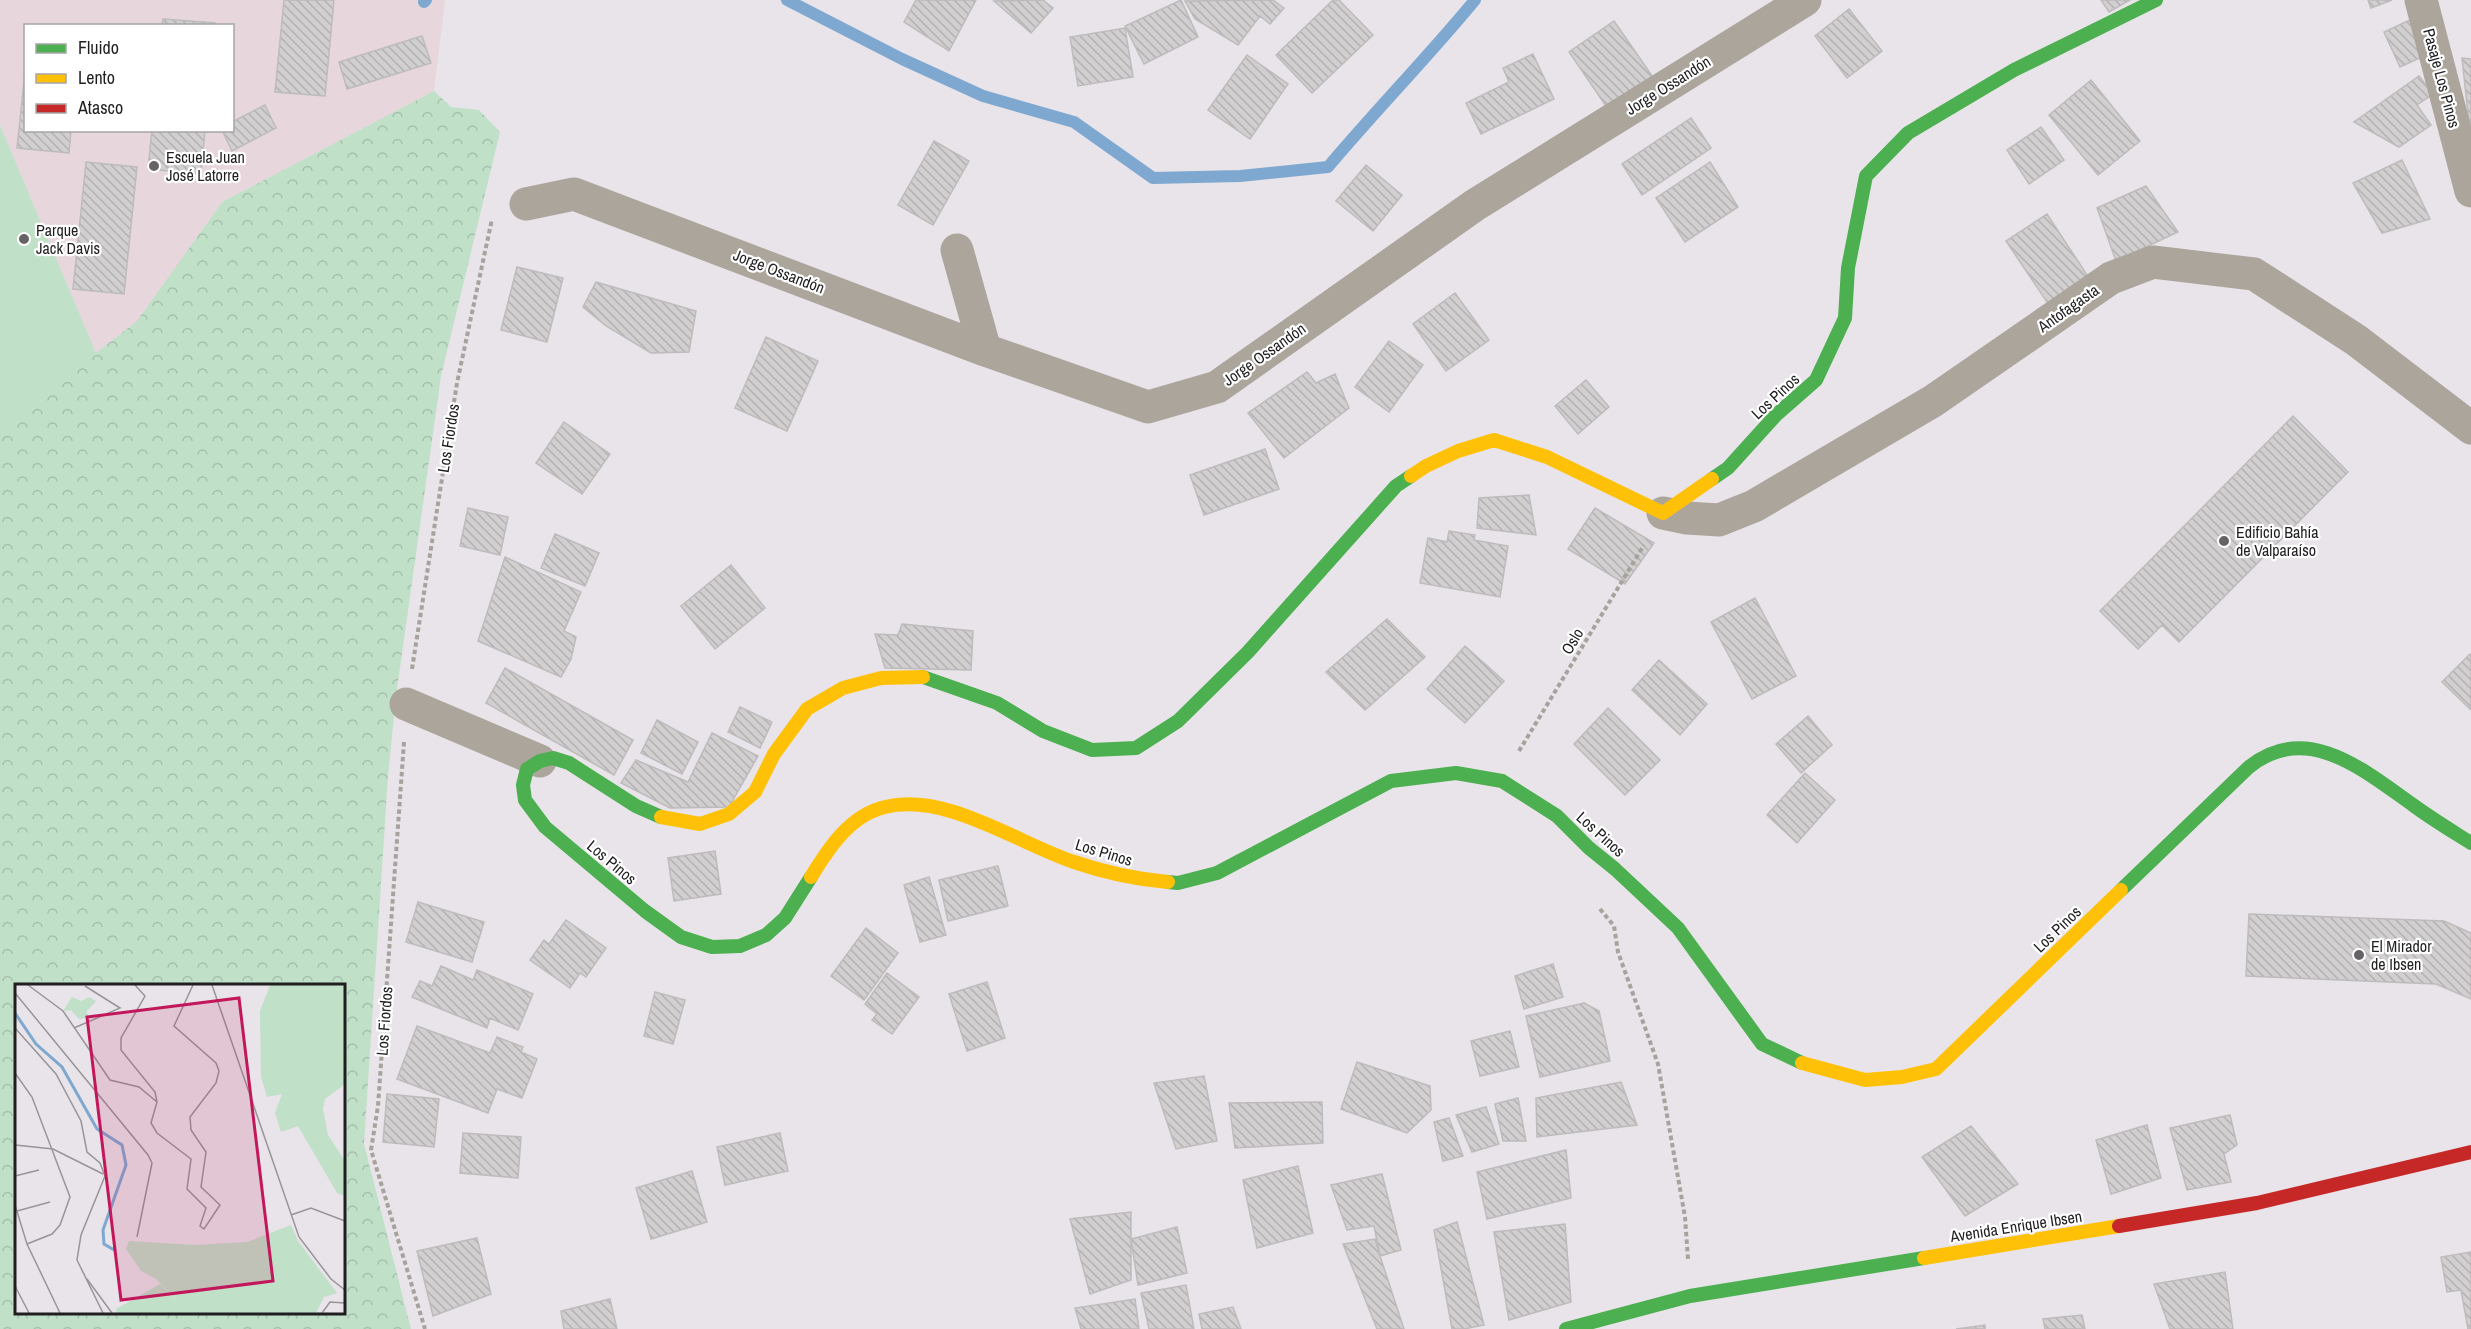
<svg xmlns="http://www.w3.org/2000/svg" width="2471" height="1329" font-family="'Archivo Narrow',sans-serif">
	<defs>
		<pattern id="forest-crowns" width="20" height="18" patternUnits="userSpaceOnUse" patternTransform="scale(1.5)"><rect width="20" height="18" fill="#c0e0c8"/><path d="M2 6a3 3 0 1 1 6 0M12 15a3 3 0 1 1 6 0" fill="none" stroke="#a5c0ac"/></pattern>
		<pattern id="building-back-hatch" width="6" height="6" patternUnits="userSpaceOnUse" patternTransform="scale(1.5)"><rect width="6" height="6" fill="#d1cfd0"/><path d="M-1 5l2 2M0 0l6 6M5-1l2 2" fill="none" stroke="#b3b1b2"/></pattern>
	</defs>
	<rect width="100%" height="100%" fill="#e8e4e9"/>
	<path fill="#e7d7dd" fill-rule="evenodd" d="M0,0H445L434,91L222,202L137,322L96,353L0,125ZM26,26H232V130H26Z"/>
	<path fill="#c0e0c8" d="M0,125L96,353L0,438Z"/>
	<path fill="url(#forest-crowns)" fill-rule="evenodd" d="M434,91L451,107L479,110L500,132L441,376L396,696L388,776L364,1144L411,1329H0V438L96,353L137,321L222,202ZM16,986H344V1312H16Z"/>
	<g fill="none" stroke-linecap="round" stroke-linejoin="round">
		<path stroke="#7fa8d1" stroke-width="12" d="M787,0L902,59L983,96L1074,122L1153,178L1240,176L1328,167C1376,110 1428,57 1475,0
			M424,2L426,0"/>
	</g>
	<path fill="url(#building-back-hatch)" stroke="#bebbbc" stroke-width="1.5" d="M284,0H334L325,96L275,92Z
		M916,0H976L949,51L904,22Z
		M1043,0L1053,8L1031,33L994,1Z
		M1181,0L1198,37L1144,64L1125,26Z
		M1273,0L1284,8L1270,24L1260,16L1238,45L1195,19L1185,1Z
		M1333,0H1339L1373,35L1312,93L1276,55Z
		M2101,0H2130L2109,12Z
		M2368,0H2392L2371,8Z
		M1849,9L1882,51L1847,78L1815,36Z
		M2416,17L2433,52L2400,67L2384,32Z
		M163,19L215,23V26H162Z
		M1614,21L1655,80L1610,112L1569,52Z
		M1125,28L1133,77L1078,86L1070,37Z
		M422,36L431,63L347,89L339,62Z
		M1533,54L1554,99L1481,134L1466,103L1509,82L1503,68Z
		M1247,55L1288,84L1250,139L1208,110Z
		M2462,58L2471,59V142Z
		M26,63V130H71L69,153L17,148Z
		M2419,76L2433,94L2417,105L2431,125L2399,147L2354,122Z
		M2091,80L2140,141L2098,175L2049,115Z
		M265,105L276,128L232,151L222,130H232V122Z
		M1691,118L1711,148L1642,195L1622,164Z
		M2041,127L2064,160L2029,184L2007,150Z
		M152,130H205L201,174L148,169Z
		M934,141L969,161L933,225L898,205Z
		M2402,160L2430,219L2382,233L2353,183Z
		M86,162L137,167L124,294L73,289Z
		M1710,162L1738,207L1685,242L1656,198Z
		M1366,165L1402,195L1373,231L1336,201Z
		M2146,186L2178,232L2116,261L2097,208Z
		M2047,214L2093,284L2053,311L2006,241Z
		M517,267L563,278L547,342L501,330Z
		M596,282L696,311L689,352L651,353L606,326L583,307Z
		M1455,293L1489,340L1446,371L1413,324Z
		M766,337L818,361L787,431L735,408Z
		M1389,341L1423,365L1389,412L1355,387Z
		M1307,372L1316,383L1335,374L1349,408L1284,458L1248,413Z
		M1586,380L1609,407L1578,434L1555,406Z
		M2293,416L2348,472L2179,642L2162,625L2138,649L2100,611Z
		M564,422L610,454L582,494L536,463Z
		M1265,449L1279,489L1204,515L1190,475Z
		M1529,495L1536,535L1477,528L1479,498Z
		M468,508L508,517L500,555L460,546Z
		M1595,508L1654,543L1625,584L1568,549Z
		M1449,531L1475,535L1474,540L1508,546L1500,597L1420,583L1428,538L1447,542Z
		M555,534L599,553L585,586L541,568Z
		M505,557L581,592L564,631L576,637L571,659L561,677L478,641Z
		M731,565L765,608L715,649L681,606Z
		M1755,598L1796,676L1752,699L1711,622Z
		M1387,619L1425,657L1365,710L1326,672Z
		M902,624L973,631L971,670L885,668L875,634L898,635Z
		M1465,646L1504,681L1465,723L1427,689Z
		M2470,654L2471,655V710L2442,682Z
		M1659,660L1707,704L1680,735L1632,690Z
		M505,668L633,740L614,775L486,703Z
		M740,707L772,722L760,748L728,732Z
		M1608,708L1660,760L1625,795L1574,744Z
		M1808,716L1832,745L1801,773L1776,744Z
		M657,720L698,742L682,774L641,753Z
		M712,733L758,756L729,807L670,808L621,783L636,760L688,782Z
		M1805,773L1835,800L1797,843L1767,815Z
		M715,851L721,894L674,901L668,858Z
		M998,866L1008,906L948,921L939,880Z
		M929,877L946,935L920,942L904,885Z
		M418,902L484,922L472,962L406,942Z
		M2249,914L2444,921L2471,933V999L2436,984L2246,976Z
		M566,920L606,948L586,977L580,973L570,988L530,960L544,940L549,944Z
		M866,928L898,953L864,1000L831,976Z
		M1553,964L1563,997L1524,1009L1515,976Z
		M441,966L473,980L477,970L533,994L518,1030L490,1018L487,1028L412,997L420,981L432,986Z
		M887,973L919,997L892,1034L872,1020L877,1014L865,1004Z
		M987,982L1005,1038L967,1051L949,994Z
		M655,992L685,1000L673,1044L644,1036Z
		M1584,1003L1599,1011L1610,1061L1540,1077L1526,1016Z
		M417,1026L490,1053L497,1037L523,1047L521,1052L537,1059L522,1098L497,1089L488,1113L397,1079Z
		M1510,1031L1519,1067L1480,1076L1471,1041Z
		M1357,1062L1430,1086L1431,1110L1407,1133L1341,1109Z
		M1204,1076L1217,1141L1176,1149L1154,1083Z
		M1621,1082L1637,1125L1537,1137L1536,1098Z
		M387,1094L439,1099L434,1147L383,1142Z
		M1518,1098L1526,1141H1503L1495,1104Z
		M1322,1102L1323,1143L1235,1148L1229,1103Z
		M1486,1107L1499,1144L1472,1152L1456,1115Z
		M2230,1115L2237,1145L2224,1154L2231,1182L2187,1190L2170,1128Z
		M1449,1118L1463,1156L1443,1161L1434,1122Z
		M2147,1125L2161,1178L2111,1194L2096,1140Z
		M1971,1126L2018,1184L1965,1216L1922,1157Z
		M463,1133L521,1137L518,1178L460,1173Z
		M780,1133L788,1171L725,1185L717,1147Z
		M1566,1150L1571,1198L1487,1219L1477,1172Z
		M1298,1166L1313,1233L1257,1248L1243,1180Z
		M692,1171L707,1222L651,1239L636,1188Z
		M1382,1174L1401,1250L1380,1256L1374,1226L1347,1230L1331,1185Z
		M1131,1212V1280L1090,1294L1070,1219Z
		M1457,1222L1484,1325L1464,1329H1452L1434,1230Z
		M1565,1224L1571,1302L1509,1320L1494,1232Z
		M1177,1227L1187,1273L1138,1285L1131,1239Z
		M477,1238L491,1294L433,1316L417,1251Z
		M1375,1239L1380,1256L1404,1329H1377L1343,1244Z
		M2471,1252V1329H2468L2461,1290L2447,1292L2441,1257Z
		M2225,1272L2233,1329H2170L2154,1284Z
		M1186,1285L1194,1329H1149L1141,1293Z
		M610,1299L617,1329H564L561,1311Z
		M1135,1299L1139,1329H1081L1075,1308Z
		M1233,1307L1241,1329H1202L1199,1314Z
		M2082,1315L2085,1329H2045L2043,1319Z
		M1985,1325V1329H1956Z"/>
	<g fill="none" stroke-linecap="round" stroke-linejoin="round">
		<path stroke="#a7a39c" stroke-width="4" stroke-dasharray="4.5 3" stroke-linecap="butt" d="M412,669L457,383L492,219
			M404,742L378,1106L371,1150L425,1329
			M1519,751L1644,545
			M1600,909L1614,926L1618,952L1658,1064L1685,1217L1688,1259"/>
		<path stroke="#aba59c" stroke-width="33" d="M2421,0L2471,191
			M526,204L574,194L985,350L1148,407L1217,387L1475,205L1805,0
			M957,250L985,350
			M1663,513L1687,518L1719,520L1754,506L1933,401L2111,278L2153,262L2254,274L2356,340L2471,428
			M406,704L540,761"/>
		<path stroke="#4caf50" stroke-width="14" d="M1712,479L1728,468L1776,415L1816,380L1845,318L1848,268L1866,176L1908,133L2014,70L2156,0
			M923,677L997,703L1043,731L1092,750L1136,748L1178,721L1248,652L1396,486L1411,476
			M661,817L636,806L569,763L553,758L540,761L527,769L523,785L525,800L545,827L645,911L681,937L712,947L740,946L766,935L785,918L811,877
			M1168,882L1178,883L1217,873L1391,781L1456,773L1502,781L1557,816L1589,848L1615,869L1678,928L1762,1044L1802,1063
			M2121,890L2249,767C2307,720 2366,772 2413,805C2432,819 2452,831 2471,843
			M1566,1329L1690,1296L1924,1258"/>
		<path stroke="#ffc107" stroke-width="14" d="M1411,476L1426,466L1458,451L1494,440L1547,457L1663,513L1712,479
			M661,817L700,824L729,814L755,792L774,754L807,709L843,688L881,678L923,677
			M811,877C828,849 850,815 885,807C946,792 1017,843 1074,862C1106,873 1134,879 1168,882
			M1802,1063L1865,1080L1902,1077L1936,1069L2121,890
			M1924,1258L2119,1226"/>
		<path stroke="#c62828" stroke-width="14" d="M2119,1226L2257,1203L2471,1152"/>
	</g>
	<g fill="#666366" stroke="#fff" stroke-width="2">
		<circle cx="154" cy="166" r="6"/>
		<circle cx="24" cy="239" r="6"/>
		<circle cx="2224" cy="541" r="6"/>
		<circle cx="2359" cy="955" r="6"/>
	</g>
	<g text-anchor="middle" dominant-baseline="central" stroke-width="4.5" stroke-linejoin="round" paint-order="stroke">
		<g font-size="16" fill="#201e20" stroke="#fff">
			<text transform="translate(2442 78) rotate(75)">Pasaje Los Pinos</text>
			<text transform="translate(1668 85) rotate(-32)">Jorge Ossandón</text>
			<text transform="translate(779 271) rotate(21)">Jorge Ossandón</text>
			<text transform="translate(2068 308) rotate(-35)">Antofagasta</text>
			<text transform="translate(1264 354) rotate(-35)">Jorge Ossandón</text>
			<text transform="translate(1775 396) rotate(-43)">Los Pinos</text>
			<text transform="translate(448 438) rotate(-81)">Los Fiordos</text>
			<text transform="translate(1572 641) rotate(-59)">Oslo</text>
			<text transform="translate(1601 834) rotate(42)">Los Pinos</text>
			<text transform="translate(1104 852) rotate(17)">Los Pinos</text>
			<text transform="translate(612 862) rotate(40)">Los Pinos</text>
			<text transform="translate(2057 929) rotate(-44)">Los Pinos</text>
			<text transform="translate(384 1021) rotate(-86)">Los Fiordos</text>
			<text transform="translate(2016 1226) rotate(-9)">Avenida Enrique Ibsen</text>
		</g>
		<g font-size="16" fill="#201e20" stroke="#fff" text-anchor="start">
			<text x="166" y="157">Escuela Juan<tspan x="166" dy="18">José Latorre</tspan></text>
			<text x="36" y="230">Parque<tspan x="36" dy="18">Jack Davis</tspan></text>
			<text x="2236" y="532">Edificio Bahía<tspan x="2236" dy="18">de Valparaíso</tspan></text>
			<text x="2371" y="946">El Mirador<tspan x="2371" dy="18">de Ibsen</tspan></text>
		</g>
	</g>
	<g transform="translate(15 984)">
		<rect width="330" height="330" fill="#e8e4e9"/>
		<path d="M145,300L173,329H102L101,325Z" fill="#c0e0c8"/>
		<path d="M255,1H330V100L310,115L308,125L313,151L330,177V212L322,209L283,142L266,148L260,129L267,110L252,113L246,93L245,27ZM57,13L66,17L74,13L81,17L71,28L75,33L64,35L56,26L48,27ZM276,241L283,257L322,309L309,313L301,329H173L141,295L126,287L111,265L114,257L180,261L232,258Z" fill="#c0e0c8"/>
		<path d="M322,1H330V81L314,73L319,28L324,16Z" fill="#c0e0c8"/>
		<path fill="none" stroke="#7fa8d1" stroke-width="3" d="M0,29L21,60L47,83L82,145L107,161L111,181L88,246L89,260L101,267"/>
		<path fill="none" stroke="#989599" stroke-width="1.5" d="M13,1L48,27L95,96L124,103L142,118L136,139L142,149L176,175L172,205L191,224L185,242L189,245L205,221L186,203L191,168L176,146L175,133L201,99L204,87L201,79L159,42L178,1M120,1L130,12L106,54V66L140,108L142,118M197,1L284,253L316,295L330,306M0,9L133,171L137,179L122,253M0,44L41,90L66,137L72,168L85,179L90,192L66,251L62,276L88,329M59,44L105,24L70,2M0,89L17,113L55,213L45,241L37,250L12,260M0,161L38,165L88,190M0,192L24,186M0,221L12,260L45,329M2,227L35,218M276,231L296,224L330,237M72,295L97,329M0,302L14,329M307,329L315,318L330,319"/>
		<path fill="#c2185b" fill-opacity="0.15" stroke="#c2185b" stroke-width="3" d="M224,14L258,297L106,316L72,33Z"/>
		<rect width="330" height="330" fill="none" stroke="#201e20" stroke-width="3"/>
	</g>
	<rect x="24" y="24" width="210" height="108" fill="#ffffff" stroke="#a6a5a6" stroke-width="1.5"/>
	<rect x="36" y="44" width="30" height="9" fill="#4caf50" stroke="#a6a5a6" stroke-width="1.5"/>
	<text x="78" y="54" font-size="18" fill="#201e20">Fluido</text>
	<rect x="36" y="74" width="30" height="9" fill="#ffc107" stroke="#a6a5a6" stroke-width="1.5"/>
	<text x="78" y="84" font-size="18" fill="#201e20">Lento</text>
	<rect x="36" y="104" width="30" height="9" fill="#c62828" stroke="#a6a5a6" stroke-width="1.5"/>
	<text x="78" y="114" font-size="18" fill="#201e20">Atasco</text>
</svg>
